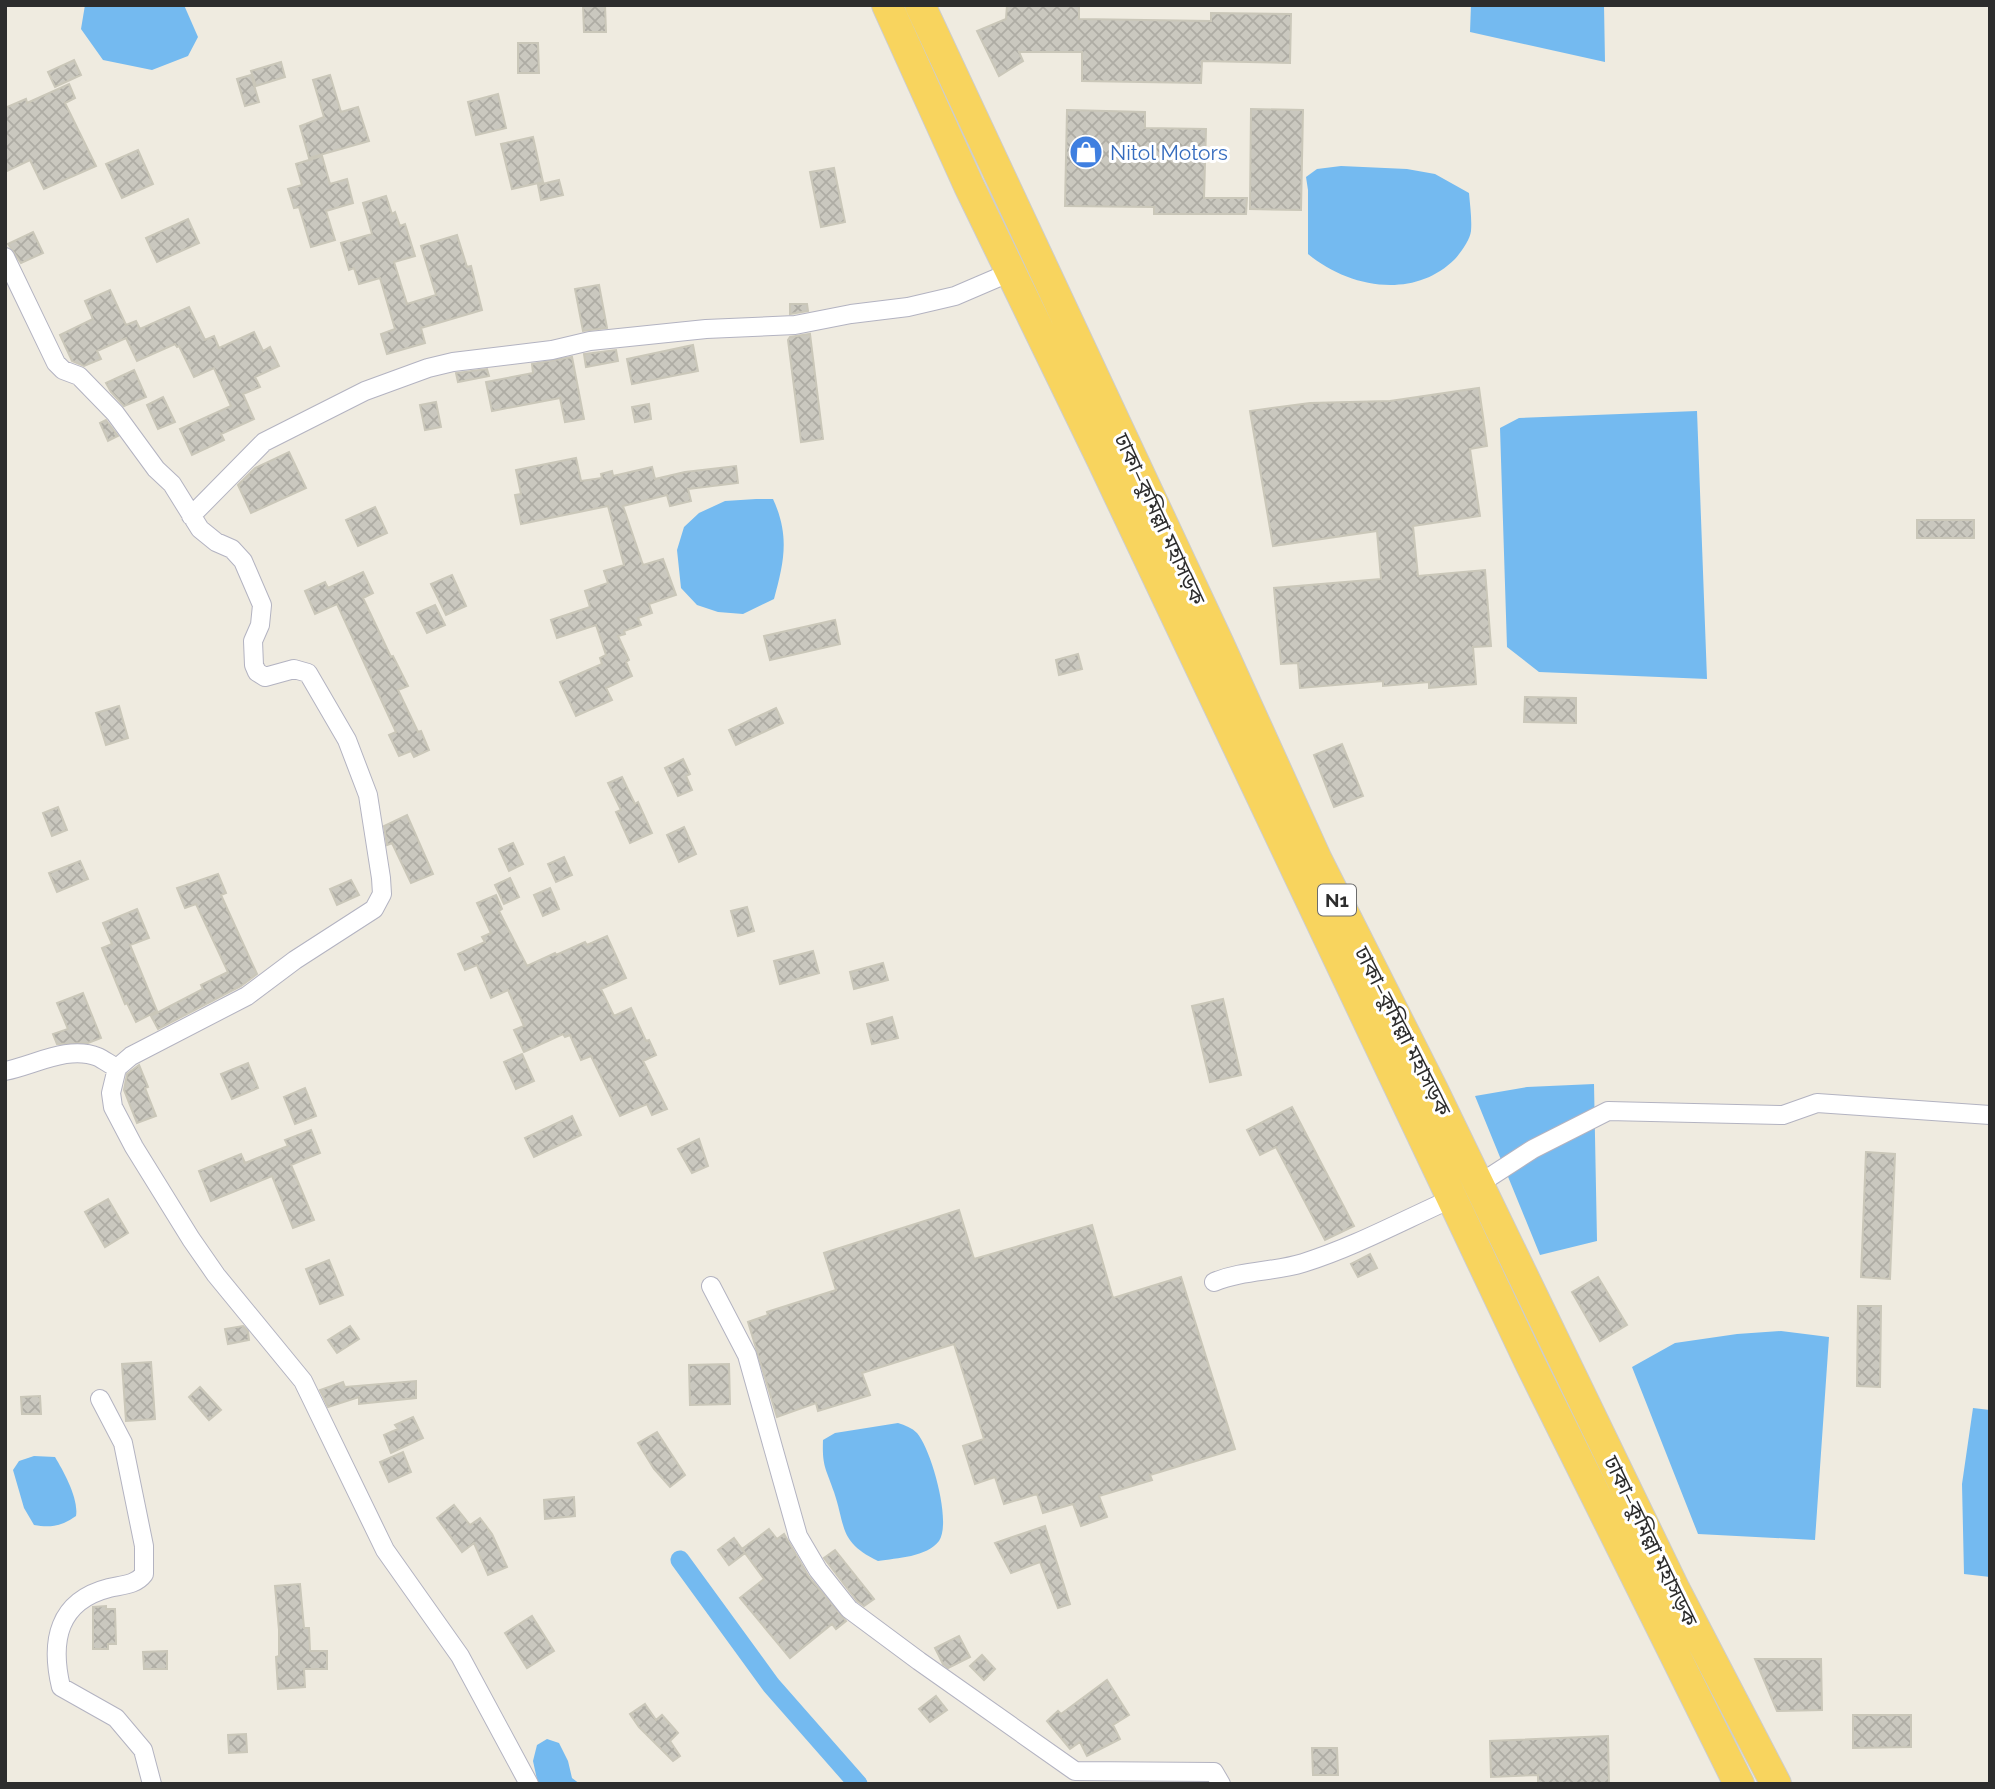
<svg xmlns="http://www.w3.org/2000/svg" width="1995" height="1789" font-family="Raleway,'Noto Sans Bengali',sans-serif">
	<defs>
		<pattern id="building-cross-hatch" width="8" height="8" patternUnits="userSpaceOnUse" patternTransform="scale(1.75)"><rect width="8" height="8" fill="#cac8bf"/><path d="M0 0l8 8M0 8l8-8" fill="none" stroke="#aeaca4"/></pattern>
	</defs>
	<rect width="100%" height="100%" fill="#efebe0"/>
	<path fill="#74baf0" d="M85,5H184L198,37L188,56L152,70L103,60L81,29Z
		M1471,5H1604L1605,62L1470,32Z
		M1341,166L1407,169L1435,174L1469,193C1470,205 1472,219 1471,231C1470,240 1461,252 1455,259C1414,300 1349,288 1308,254V190L1306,177L1317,169Z
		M1697,411L1707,679L1539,672L1507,647L1500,428L1519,418Z
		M756,499H773C790,536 784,562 774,599L743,614L718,612L697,605L681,588L677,550L684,527L699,513L725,501Z
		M1594,1084L1597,1241L1540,1255L1475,1096L1527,1087Z
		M1781,1331L1829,1337L1815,1540L1698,1534L1632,1367L1675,1343L1737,1334Z
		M1973,1408L1990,1410V1577L1964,1574L1962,1484Z
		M898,1423C905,1425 912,1428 917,1433C931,1449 952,1522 939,1541C927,1557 897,1558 878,1561C839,1542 846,1528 834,1492C826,1468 822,1467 823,1440L835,1433Z
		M34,1456L55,1457C64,1472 79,1499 76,1516C62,1526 51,1528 34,1525L24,1508L13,1470L19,1461Z
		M547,1739L559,1743L568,1761L572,1778L580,1784H538L533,1761L537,1745Z"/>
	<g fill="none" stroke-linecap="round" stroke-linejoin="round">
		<path stroke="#74baf0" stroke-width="19" d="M680,1560L771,1685L858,1784"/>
	</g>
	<path fill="url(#building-cross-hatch)" stroke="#cac7b9" stroke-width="2" d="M583,5H605L606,32H584Z
		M1007,5H1079V19L1211,21V13L1291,14L1290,63L1202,61L1201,83L1082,81V52H1019L1023,61L999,76L977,31L1006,19Z
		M518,43H538L539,73H518Z
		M74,60L81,75L55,87L48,72Z
		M281,62L285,77L256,86L251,71Z
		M251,75L259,102L245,106L237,79Z
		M330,75L341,112L358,107L369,141L309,158L300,126L324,117L313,80Z
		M69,84L75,98L65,103L96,166L44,189L30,160L5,172V108L26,99L27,103Z
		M498,94L506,128L476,135L468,102Z
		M1251,109L1303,110L1301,210L1250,209Z
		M1067,110L1145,112V128L1206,129L1204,198H1247L1246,214H1154V207L1065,206Z
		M533,137L543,182L512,189L501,144Z
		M138,150L153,184L122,198L106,164Z
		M322,156L330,184L347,179L353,203L326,211L335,240L311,247L299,207L294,208L288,189L302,185L296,164Z
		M834,168L845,222L821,227L810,172Z
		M559,180L563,195L541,200L538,185Z
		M386,196L392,214L395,212L400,226L405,224L415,256L394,262L407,304L436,295L421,246L457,235L467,267L471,266L482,310L421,328L425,343L387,354L381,334L395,329L380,278L359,284L354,268L349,270L341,243L372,234L363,203Z
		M188,219L199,243L157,262L146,238Z
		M33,232L43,253L21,263L8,244Z
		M599,285L607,328L583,331L575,289Z
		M110,290L126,325L136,321L140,329L189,307L205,340L214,336L219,348L254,332L263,351L270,347L279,366L255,377L260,387L243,394L254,419L221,434L224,440L192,455L180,429L231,406L214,368L194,377L179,346L177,347L175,344L137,361L126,338L97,351L101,359L84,366L72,361L60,335L93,319L85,301Z
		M790,304H807L808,311L790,314Z
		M810,334L823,439L801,442L788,340L790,337Z
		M693,345L698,371L632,384L627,359Z
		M616,350L618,361L586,367L584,354Z
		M572,357L584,419L565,422L560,398L492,411L486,382L533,373L532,364Z
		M487,369L489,376L458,382L456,373Z
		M134,370L146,397L124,406L111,392L106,383Z
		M1479,388L1487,446L1470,449L1480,516L1413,526L1418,576L1485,570L1491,646L1473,647L1476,684L1429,688V682L1383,686V681L1300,688L1298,663L1281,664L1274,588L1381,579L1377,531L1273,546L1250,411L1310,403L1390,401Z
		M163,397L175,422L158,429L147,405Z
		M436,402L441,427L425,430L420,405Z
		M649,404L651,419L635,422L632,407Z
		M106,420L118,436L108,441L100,423Z
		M289,452L306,488L251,513L238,485L255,468Z
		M576,458L581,481L602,478L601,474L612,471L613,476L652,467L655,479L685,472L736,466L738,483L688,489L691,501L670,506L667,495L623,506L643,565L663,559L676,595L649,604L652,613L638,618L641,625L624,631L625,634L618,636L629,660L626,662L632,676L606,688L612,700L576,716L560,682L602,664L600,658L606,655L596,625L557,638L551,620L590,607L585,591L608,583L604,571L624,565L608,506L521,524L515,495L521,494L516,470Z
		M375,507L387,533L358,546L346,520Z
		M1917,520H1974V538H1917Z
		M363,572L373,593L363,598L391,657L393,656L408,686L398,690L418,732L421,731L429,750L414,757L411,751L399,756L389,735L396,732L337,604L315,614L305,591L325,582L328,588Z
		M452,575L466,606L446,615L431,584Z
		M435,605L445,625L427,633L417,613Z
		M835,620L840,644L770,660L764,636Z
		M1078,654L1082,669L1059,675L1056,660Z
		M1525,697L1576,698V723L1524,722Z
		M119,706L128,738L106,745L96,713Z
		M776,708L783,723L736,745L729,730Z
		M1342,744L1363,796L1334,807L1314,755Z
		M683,759L690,774L686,776L692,790L678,796L665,768Z
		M622,777L635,804L638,802L652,833L630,843L616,812L621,810L608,783Z
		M58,807L67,830L52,836L43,813Z
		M407,815L433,874L411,883L392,843L387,845L384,826Z
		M684,827L696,854L679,862L667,835Z
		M513,843L523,864L509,871L499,849Z
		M564,857L572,875L556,882L548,864Z
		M80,861L88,879L57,892L49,873Z
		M218,874L226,893L221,895L257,974L241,986L158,1029L151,1016L203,989L201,985L228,972L196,904L185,908L177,888Z
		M510,878L519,897L504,904L495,885Z
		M351,880L359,895L337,905L330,889Z
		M550,888L559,909L543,916L534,895Z
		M496,895L502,909L499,911L527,966L555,953L556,955L585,942L587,945L607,936L626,978L601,989L614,1016L631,1008L646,1041L649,1040L656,1055L643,1061L667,1109L652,1115L647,1104L620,1116L591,1056L581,1060L570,1035L565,1037L563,1034L524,1052L514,1030L524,1026L508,990L491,998L477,965L465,970L458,954L485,942L482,937L491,933L477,903Z
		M747,907L754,931L738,936L731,911Z
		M137,909L149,938L130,945L157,1011L136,1022L127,1003L125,1004L102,948L112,944L103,923Z
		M813,951L819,973L780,984L774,961Z
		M883,963L888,980L854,989L850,972Z
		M83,993L101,1038L88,1043L57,1044L53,1034L68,1029L57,1003Z
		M1223,999L1241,1075L1210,1082L1192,1006Z
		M892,1017L898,1038L872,1044L867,1024Z
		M522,1054L534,1081L516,1089L504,1062Z
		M248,1063L258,1088L232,1099L221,1074Z
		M139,1065L148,1087L145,1088L156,1116L137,1123L124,1090L127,1074Z
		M305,1088L316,1116L295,1124L284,1097Z
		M1292,1107L1354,1226L1325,1240L1276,1147L1260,1155L1247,1130Z
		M572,1116L581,1135L534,1157L525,1138Z
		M311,1130L320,1153L291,1165L314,1220L293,1228L272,1176L211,1201L199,1171L241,1154L245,1163L288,1146L285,1140Z
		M699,1139L708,1166L692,1173L678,1149Z
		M1866,1152L1895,1154L1890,1279L1861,1277Z
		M108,1199L128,1233L105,1247L85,1212Z
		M959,1210L974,1259L1092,1225L1113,1298L1181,1277L1235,1449L1150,1475L1152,1480L1099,1496L1107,1517L1081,1526L1073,1504L1043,1513L1037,1494L1004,1504L995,1477L975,1484L963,1446L984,1439L954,1344L862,1373L870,1395L818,1411L816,1403L777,1417L748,1322L768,1315L767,1312L836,1290L824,1253Z
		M1370,1254L1377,1268L1358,1277L1351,1264Z
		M329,1260L343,1295L320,1304L306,1269Z
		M1598,1277L1627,1325L1600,1341L1572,1292Z
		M1858,1306H1881L1880,1387L1857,1386Z
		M243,1326L248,1331L249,1340L228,1344L225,1329Z
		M350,1326L359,1339L337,1353L328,1340Z
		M151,1362L155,1419L126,1421L122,1364Z
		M729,1364L730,1404L690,1405L689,1365Z
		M416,1381V1398L359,1404V1397L328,1407L320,1390L343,1382L345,1387Z
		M200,1387L221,1410L209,1420L189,1397Z
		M40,1396L41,1414H22L21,1397Z
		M413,1417L423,1438L391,1453L384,1435L398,1429L395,1425Z
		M657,1432L685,1475L670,1487L654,1469L638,1443Z
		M403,1452L411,1472L389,1482L380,1462Z
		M574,1497L575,1516L545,1519L544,1500Z
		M454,1505L470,1525L480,1518L492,1534L507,1567L488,1575L474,1543L462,1552L437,1518Z
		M1045,1526L1070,1604L1058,1608L1040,1562L1011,1573L995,1543Z
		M769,1529L777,1539L784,1534L809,1577L846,1621L836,1629L832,1624L790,1658L740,1598L764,1579L742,1549Z
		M734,1538L745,1553L729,1565L718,1550Z
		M835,1550L874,1599L864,1606L857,1601L824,1558Z
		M300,1584L304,1628H309L310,1651H327V1669H304L305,1687L278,1689L276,1657L279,1656V1630L275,1586Z
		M106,1606V1609H115L116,1644H108V1649H93V1607Z
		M532,1616L554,1651L527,1668L505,1633Z
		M959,1636L970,1657L948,1668L943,1664L935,1648Z
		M167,1651V1669H144L143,1652Z
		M982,1655L995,1669L984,1680L970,1666Z
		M1755,1659H1821L1822,1710L1777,1711Z
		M1107,1680L1129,1715L1113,1725L1120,1739L1087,1756L1080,1742L1070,1749L1047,1721L1058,1711L1061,1714Z
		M936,1696L947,1710L930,1722L919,1709Z
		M645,1704L656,1720L662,1715L678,1733L670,1741L680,1756L673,1761L639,1727L630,1714Z
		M1853,1715H1911V1747L1853,1748Z
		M246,1734L247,1752L229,1753L228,1735Z
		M1608,1736L1609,1784H1538V1775L1491,1777L1490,1741Z
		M1312,1748H1337L1338,1775H1313Z"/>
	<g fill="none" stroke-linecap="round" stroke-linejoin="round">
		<defs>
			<path id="minor" d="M5,257L56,363L63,370L79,376L115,413L156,469L172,484L200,529L216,542L232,549L243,561L262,605L260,625L253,641L254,665L257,672L265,677L294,669L308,673L347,740L368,795L381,878L382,894L374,909L295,960L247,996L131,1056L117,1068L111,1093L113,1107L134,1147L191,1239L216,1275L303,1381L385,1550L460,1656L529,1784
				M191,516L264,442L365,391L428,368L453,362L552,350L590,341L706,329L795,325L851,314L908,307L955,296L1011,272
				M5,1071C35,1065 68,1045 98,1057C104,1060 111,1065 117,1068
				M1479,1184L1533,1149L1608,1111L1783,1115L1817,1103L1990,1115
				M1214,1282C1243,1270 1274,1272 1303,1263C1354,1247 1402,1221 1451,1199
				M711,1286L747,1355L798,1536L818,1570L849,1609L919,1661L1075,1771L1214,1772L1221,1784
				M100,1399L123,1443L144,1546V1574C136,1585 122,1585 109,1588C58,1601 50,1641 61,1687L116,1718L143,1750L152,1784"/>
			<path id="trunk" d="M887,5L969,186L1102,460L1530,1363L1739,1784
				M920,5L1218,642L1317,860L1433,1090L1675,1590L1776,1784"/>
		</defs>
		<use href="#minor" stroke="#b3b3c1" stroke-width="20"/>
		<use href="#trunk" stroke="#cdcdcd" stroke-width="32"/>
		<use href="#minor" stroke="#fff" stroke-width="18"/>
		<use href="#trunk" stroke="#f8d45e" stroke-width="30"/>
	</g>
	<defs>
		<symbol id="shop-disc" viewBox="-11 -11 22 22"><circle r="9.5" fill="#3f7fe0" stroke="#fff"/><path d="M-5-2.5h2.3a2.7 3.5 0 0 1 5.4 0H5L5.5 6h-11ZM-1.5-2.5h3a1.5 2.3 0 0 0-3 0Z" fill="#fff"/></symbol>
	</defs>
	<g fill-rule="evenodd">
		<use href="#shop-disc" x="1067" y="133" width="38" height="38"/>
	</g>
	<g text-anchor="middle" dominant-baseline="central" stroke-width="6" stroke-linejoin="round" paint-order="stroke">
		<rect fill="#fff" stroke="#6c6c6c" stroke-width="2" x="1318" y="884.5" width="38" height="31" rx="5"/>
		<g font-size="19" font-weight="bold" fill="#2d2d2d">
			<text x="1337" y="900">N1</text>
		</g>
		<g font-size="21" fill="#366cbe" stroke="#fff" text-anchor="start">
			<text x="1110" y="152">Nitol Motors</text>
		</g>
		<g font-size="21" fill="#2d2d2d" stroke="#fff">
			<text transform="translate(1160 519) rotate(65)">ঢাকা–কুমিল্লা মহাসড়ক</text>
			<text transform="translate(1403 1031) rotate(63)">ঢাকা–কুমিল্লা মহাসড়ক</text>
			<text transform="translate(1651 1541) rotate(64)">ঢাকা–কুমিল্লা মহাসড়ক</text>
		</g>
	</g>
	<rect width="1995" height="1789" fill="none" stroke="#2d2d2d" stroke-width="14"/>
</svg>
